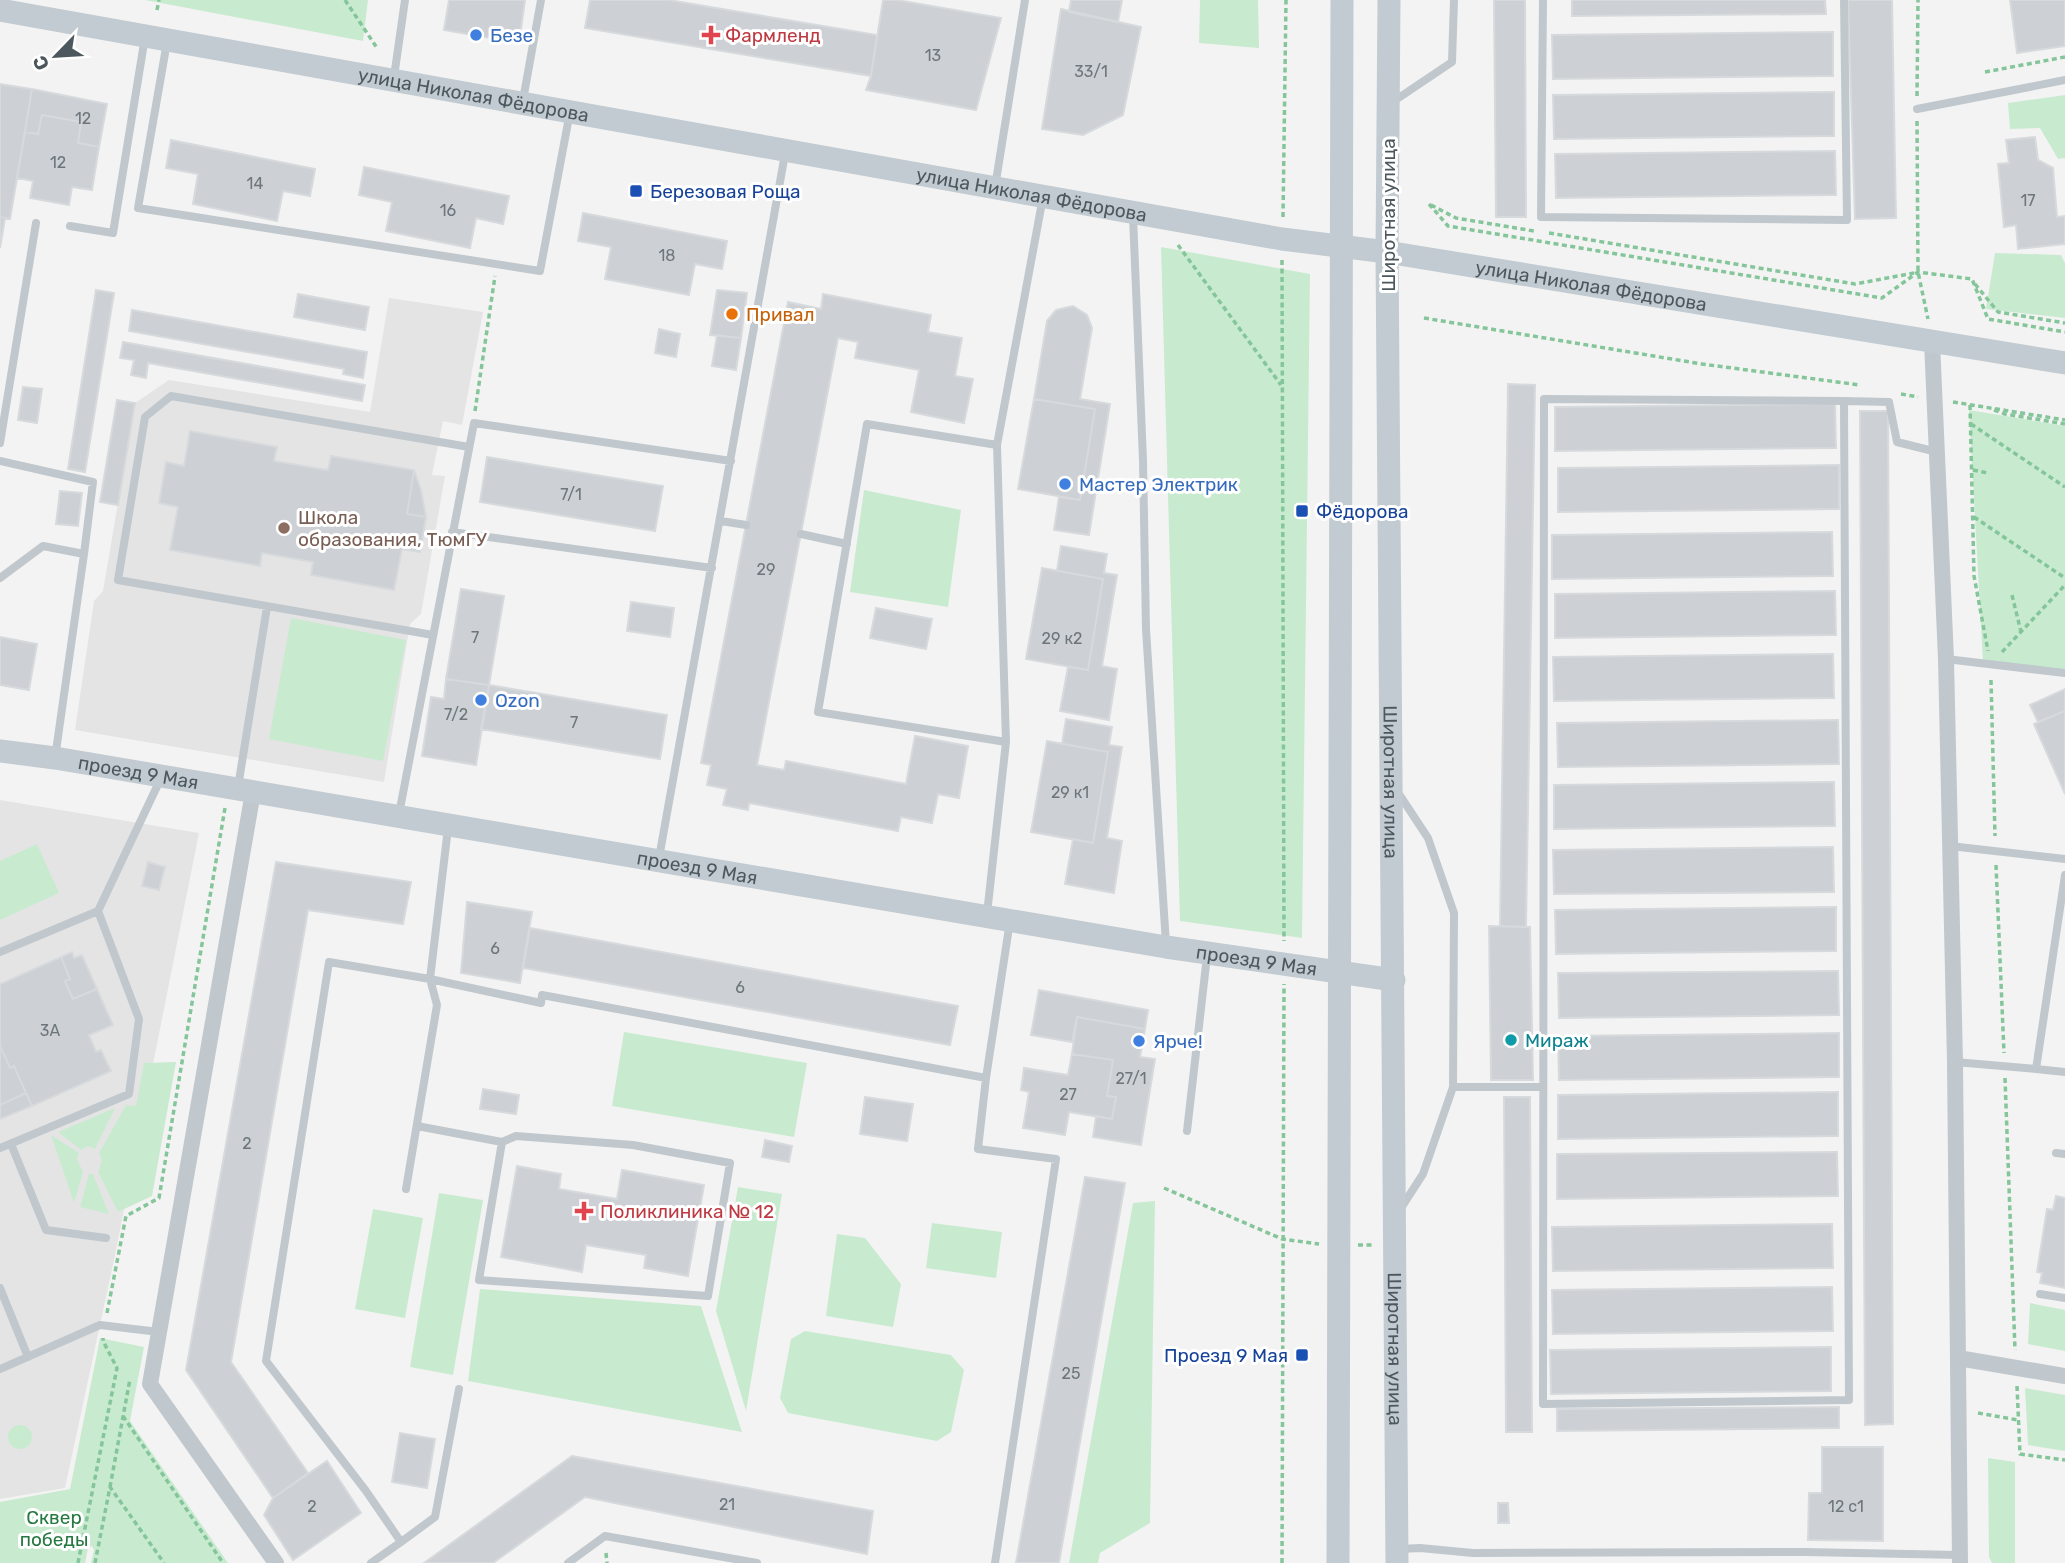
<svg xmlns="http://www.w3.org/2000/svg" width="2065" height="1563" font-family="Rubik,sans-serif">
	<rect width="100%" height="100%" fill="#f4f3f3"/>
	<path fill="#e5e4e4" d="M389,298L483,312L462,425L443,421L432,475L445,476L421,614L410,624L384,782L75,730L94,601L103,591L135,403L169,380L370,412Z
		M0,800L199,833L115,1255L65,1488L0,1499Z"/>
	<path fill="#c8ebd0" d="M145,0H368L363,41Z
		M1200,0H1258L1259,48L1199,43Z
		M2065,95V158L2058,159L2040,128L2010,129L2008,103Z
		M1161,247L1310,274L1302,938L1180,921Z
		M1995,253L2061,255L2065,263V318L1986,309Z
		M1969,410L2065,426V671L1983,662Z
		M864,490L961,510L948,607L850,592Z
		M291,618L406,640L383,761L269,739Z
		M37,844L59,893L0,920V861Z
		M624,1032L807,1063L794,1137L612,1106Z
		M176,1062L152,1196L118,1212L98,1172L102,1160L99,1153L126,1105L136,1106L144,1063Z
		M115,1108L95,1149L88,1146L81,1150L58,1132Z
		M51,1135L79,1153L77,1159L83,1172L74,1203Z
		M89,1174H93L109,1214L80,1207Z
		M738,1187L782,1194L746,1411L716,1311Z
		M439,1193L483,1200L453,1375L410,1367Z
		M1155,1201L1150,1523L1100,1553L1098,1563H1069L1133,1203Z
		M373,1209L423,1218L405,1318L355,1309Z
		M932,1223L1002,1232L996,1278L926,1268Z
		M837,1234L865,1238L901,1284L893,1327L826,1316Z
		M480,1289L701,1306L742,1432L468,1381Z
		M2030,1303L2065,1310V1351L2028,1344Z
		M805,1331L951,1355L964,1370L951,1432L937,1441L788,1413L780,1398L791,1339Z
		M100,1338L144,1347L130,1421L228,1563H91L94,1550L92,1546L88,1548L85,1563H0V1502L70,1489Z
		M2025,1388L2065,1395V1451L2028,1445Z
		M8 1437a12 12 0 1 1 24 0a12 12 0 1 1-24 0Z
		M1988,1458L2015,1462V1563H1992L1989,1557Z"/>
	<path fill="#cdd0d4" stroke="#d7dadd" stroke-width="2" d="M449,0H525L519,43L444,30Z
		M590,0H669L877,35L871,76L585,28Z
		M883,0H897L1001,18L976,110L866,90L871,76Z
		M1071,0H1122L1118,22L1069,12Z
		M1494,0H1525L1526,217H1496Z
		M1572,0H1825L1826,14L1572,16Z
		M1848,0H1892L1896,218L1855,219Z
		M2010,0H2065V46L2017,53Z
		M1061,9L1141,27L1123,115L1083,135L1042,129Z
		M1833,32V76L1553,79L1552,35Z
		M0,84L32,89L10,219L0,217Z
		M32,89L107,104L99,147L78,143L81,122L42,115L38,134L25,132Z
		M1834,92V136L1554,139L1553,95Z
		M42,115L81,122L78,143L99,147L92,190L72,187L69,205L30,198L33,181L17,178L25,132L38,134Z
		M2035,137L2038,160L2053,168L2057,217L2065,216V244L2018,249L2016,225L2004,227L1998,164L2009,163L2006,140Z
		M171,140L315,169L310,196L283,191L277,221L193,204L198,174L166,168Z
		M1835,151L1836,195L1556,198L1555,154Z
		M364,167L509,196L503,224L476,218L470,248L386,231L392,202L359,195Z
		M583,213L727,241L722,269L695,264L689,295L605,279L611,247L578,241Z
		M0,217L5,218L0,248Z
		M96,290L114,293L85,472L68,469Z
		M717,290L747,293L741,338L710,335Z
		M298,294L369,307L365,330L294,317Z
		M823,294L931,315L928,332L962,338L955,376L973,379L964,423L911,412L919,370L855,358L858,342L838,338L757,765L784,770L786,761L906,784L915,736L968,746L959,798L938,794L932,823L901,817L898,831L749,803L748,810L723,805L727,789L707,785L711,765L701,763L788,302L821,309Z
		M1073,306L1087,315L1092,328L1080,399L1110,404L1089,535L1054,530L1059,497L1080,500L1095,409L1034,399L1047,321L1056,310Z
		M132,310L367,352L363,378L343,374L344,369L129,331Z
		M659,329L680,334L676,357L655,353Z
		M717,335L741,338L736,370L712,366Z
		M123,342L365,385L362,401L148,363L146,378L131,375L134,360L120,358Z
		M1508,384L1535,385L1526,927L1500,926Z
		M23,387L42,389L37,423L18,420Z
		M1034,399L1095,409L1080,500L1018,489Z
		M117,400L135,403L118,505L100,502Z
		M1835,404L1836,448L1555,451V407Z
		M1860,411H1888L1893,1424L1865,1425Z
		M190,431L277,447L274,461L328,470L331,456L414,470L407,514L426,517L420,552L402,549L394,590L311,575L313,562L262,553L260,566L170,550L178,507L159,503L166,462L184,466Z
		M487,457L663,486L655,531L480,502Z
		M1839,465V509L1558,512V468Z
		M414,470L421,490L426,517L407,514Z
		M60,491L82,493L78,526L56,524Z
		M1832,532L1833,576L1552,579V535Z
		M1061,546L1107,554L1104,573L1117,575L1102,666L1117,669L1109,720L1060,711L1068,667L1088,670L1103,579L1057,571Z
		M1042,568L1103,579L1088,670L1026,659Z
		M461,589L504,596L489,685L446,679Z
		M1835,591L1836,635L1555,638V594Z
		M631,602L674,608L670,637L627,631Z
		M876,608L932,619L926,649L870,638Z
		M0,637L37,644L29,690L0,685Z
		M1833,654L1834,698L1554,701L1553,657Z
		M446,679L489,685L476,765L422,756L431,697L444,699Z
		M489,685L667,715L660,759L481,729Z
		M2065,689V711L2038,722L2030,705Z
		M2065,711V794L2034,724Z
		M1066,719L1112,727L1109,745L1122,747L1107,838L1122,841L1114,893L1065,884L1073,839L1093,843L1108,752L1062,744Z
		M1838,720L1839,764L1558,767L1557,723Z
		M1047,741L1108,752L1093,843L1031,832Z
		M1834,782L1835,826L1554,829V785Z
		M1833,847L1834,892L1554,894L1553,850Z
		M148,862L165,867L159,890L142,886Z
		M276,862L411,882L403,924L308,910L231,1362L308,1473L273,1498L186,1370Z
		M467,902L532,912L520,983L461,973Z
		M1836,907V951L1556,954L1555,910Z
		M1489,926L1530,927L1533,1080H1491Z
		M530,928L958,1006L950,1045L523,968Z
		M72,952L74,958L82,955L97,989L73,999L65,981L70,979L61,957Z
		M61,957L70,979L65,981L73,999L97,989L113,1025L89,1035L96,1052L101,1050L111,1071L32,1106L14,1066L10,1068L0,1046V984Z
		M1838,971L1839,1015L1559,1018L1558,973Z
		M1039,990L1148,1010L1145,1029L1077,1017L1072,1042L1031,1035Z
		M1077,1017L1145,1029L1140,1057L1155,1059L1141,1145L1093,1137L1096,1116L1112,1119L1116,1097L1107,1096L1113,1060L1072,1054Z
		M1839,1033V1077L1559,1080L1558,1036Z
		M0,1046L10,1068L14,1066L26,1093L0,1105Z
		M1072,1054L1113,1060L1107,1096L1116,1097L1112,1119L1069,1112L1065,1135L1023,1128L1029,1092L1021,1090L1024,1068L1068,1075Z
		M483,1089L519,1095L516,1114L480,1109Z
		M1838,1092V1136L1558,1139V1095Z
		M26,1093L32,1106L0,1119V1105Z
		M865,1097L913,1104L907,1141L860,1134Z
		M1504,1097H1530L1532,1432H1506Z
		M765,1140L792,1146L789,1162L762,1157Z
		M1837,1152L1838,1196L1557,1199V1154Z
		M517,1166L561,1174L559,1189L617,1199L622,1170L704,1185L688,1276L644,1268L646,1255L586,1245L582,1272L501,1257Z
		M1085,1177L1125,1183L1059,1563H1016Z
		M2056,1196L2065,1198V1288L2040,1283L2042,1273L2037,1272L2047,1209L2053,1210Z
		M1832,1224L1833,1268L1553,1271L1552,1227Z
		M1832,1287L1833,1331L1553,1334L1552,1290Z
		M1831,1347V1391L1551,1394L1550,1350Z
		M1839,1407V1428L1557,1431V1409Z
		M400,1433L435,1439L427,1488L392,1482Z
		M1822,1447H1883V1541L1808,1540L1809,1493H1822Z
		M572,1456L873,1511L867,1554L585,1497L493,1563H424Z
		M327,1461L361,1513L293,1560L264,1515L273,1498Z
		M1498,1503H1508L1509,1523H1498Z"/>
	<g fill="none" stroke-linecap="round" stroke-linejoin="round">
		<path stroke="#84c59a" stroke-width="3.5" stroke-dasharray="5 3.5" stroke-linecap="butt" d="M345,0L377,48
			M157,10L159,0
			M1985,72L2065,57
			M1917,96L1918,0
			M1917,121L1918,272L1928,319
			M1429,204L1448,226L1882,298L1918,272L1972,279L1988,319L2065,332
			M1431,205L1456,218L1534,231
			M1283,217L1286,0
			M1549,233L1855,284L1914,273
			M1178,245L1281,385
			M1282,260L1284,941
			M1975,284L1998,312L2065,323
			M1424,318L1702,364L1860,385
			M1901,394L1918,397
			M1953,402L2065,420
			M1970,405L1974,576L1988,651
			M1994,410L2005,414L2065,424
			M475,411L495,276
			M1971,424L2065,487
			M1973,470L1988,473
			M1974,517L2065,578
			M2012,595L2021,632
			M2002,652L2065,585
			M1991,680L1995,836
			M1996,865L2004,1053
			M2005,1078L2015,1350
			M1164,1188L1282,1239L1319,1244
			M1358,1245H1375
			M107,1313L126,1216L159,1198L225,808
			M2017,1386L2020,1454L2065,1460
			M1978,1413L2018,1420
			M123,1416L223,1563
			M110,1487L130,1379
			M606,1553L607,1563
			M78,1563L117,1368L103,1341V1338
			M95,1563L110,1487L164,1563
			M1282,1563L1284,984"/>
		<path stroke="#c0c8cd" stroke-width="8" d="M1543,0L1541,217L1847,220L1844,0
			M167,42L138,208L540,271L570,112
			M394,77L405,0
			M523,100L541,0
			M1391,103L1452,62L1454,0
			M1917,109L2065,80
			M995,187L1025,0
			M1133,216L1143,460L1146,629L1166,944
			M70,226L113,233L145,37
			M1844,401L1849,1400L1543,1404L1544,399L1844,401L1889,402L1897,442L1937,452
			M0,443L36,223
			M997,445L867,424L818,712L1006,742
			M0,461L93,482L84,554
			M721,521L746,525
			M452,532L712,568
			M801,534L847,544
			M0,578L43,546L84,554L55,758
			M433,635L118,580L145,417L171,396L469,447
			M1946,659L2065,673
			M238,787L267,607
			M1397,791L1428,838L1454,913L1453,1087L1423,1174L1401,1208
			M399,814L474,423L731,461
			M448,828L430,979L541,1003L542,995L986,1078L1010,921
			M1950,846L2065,859
			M659,858L785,154
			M2065,875L2036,1069L2065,1072
			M98,911L161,778
			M987,914L1006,742L997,445L1043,197
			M0,952L98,911L139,1019L129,1094L0,1148
			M1955,1062L2036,1069
			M986,1078L978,1149L1056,1159L995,1563
			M1453,1087H1543
			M417,1126L502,1142L516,1136L633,1145L730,1163L708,1296L479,1280L502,1142
			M1187,1131L1207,956
			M11,1144L46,1230L106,1238
			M2056,1153L2065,1154
			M0,1288L28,1357
			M2040,1294L2065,1298
			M0,1369L100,1325L159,1332
			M401,1542L435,1517L459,1389
			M1400,1549L1420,1548L1473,1553L1804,1552L1960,1555
			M371,1563L401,1542L366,1491L266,1361L329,962L430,979L437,1005L406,1189
			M568,1563L605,1536L757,1563"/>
		<path stroke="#c0c8cd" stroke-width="16" d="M1932,342L1946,659L1955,1062L1960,1563
			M253,792L150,1384L276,1563
			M1958,1358L2065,1376"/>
		<g stroke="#c1cbd1" stroke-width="23">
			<path id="s1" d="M1389,0L1387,252L1397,1563"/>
			<path id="s2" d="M0,10L1282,239L1387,252L2065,363"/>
			<path id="s3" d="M0,751L55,758L1166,947L1394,980"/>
			<path d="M1338,1563L1342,0"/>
		</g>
	</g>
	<g fill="#3f7fe0" stroke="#fff" stroke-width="2.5">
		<circle cx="476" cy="35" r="7"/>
		<circle cx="1065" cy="484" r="7"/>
		<circle cx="481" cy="700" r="7"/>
		<circle cx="1139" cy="1041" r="7"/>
	</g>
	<g fill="#e0444e" stroke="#fff" stroke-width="2.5">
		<path d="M707.5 24.5h7v7h7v7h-7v7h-7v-7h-7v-7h7z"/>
		<path d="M580.5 1200.5h7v7h7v7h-7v7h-7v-7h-7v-7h7z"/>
	</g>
	<g fill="#1a4fb4" stroke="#fff" stroke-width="2.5">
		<rect x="629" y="184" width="14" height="14" rx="3.5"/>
		<rect x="1295" y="504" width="14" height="14" rx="3.5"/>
		<rect x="1295" y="1348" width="14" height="14" rx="3.5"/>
	</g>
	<circle fill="#e8710a" stroke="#fff" stroke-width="2.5" cx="732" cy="314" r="7"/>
	<circle fill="#8d6e63" stroke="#fff" stroke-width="2.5" cx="284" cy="528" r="7"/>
	<circle fill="#0f9aa8" stroke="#fff" stroke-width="2.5" cx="1511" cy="1040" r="7"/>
	<g text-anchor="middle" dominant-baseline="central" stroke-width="6" stroke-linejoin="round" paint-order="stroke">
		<g font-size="16" fill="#6c767c">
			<text x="933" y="55">13</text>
			<text x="1091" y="71">33/1</text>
			<text x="83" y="118">12</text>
			<text x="58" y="162">12</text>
			<text x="255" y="183">14</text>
			<text x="2028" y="200">17</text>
			<text x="448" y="210">16</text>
			<text x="667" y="255">18</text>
			<text x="571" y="494">7/1</text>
			<text x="766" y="569">29</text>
			<text x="475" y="637">7</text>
			<text x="1062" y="638">29 к2</text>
			<text x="456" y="714">7/2</text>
			<text x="574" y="722">7</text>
			<text x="1070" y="792">29 к1</text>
			<text x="495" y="948">6</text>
			<text x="740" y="987">6</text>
			<text x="50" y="1030">3А</text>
			<text x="1131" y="1078">27/1</text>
			<text x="1068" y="1094">27</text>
			<text x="247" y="1143">2</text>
			<text x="1071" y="1373">25</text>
			<text x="727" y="1504">21</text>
			<text x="312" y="1506">2</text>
			<text x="1846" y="1506">12 с1</text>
		</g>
		<g font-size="19" fill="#366cbe" stroke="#fff" text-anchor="start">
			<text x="490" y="35">Безе</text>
			<text x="1079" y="484">Мастер Электрик</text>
			<text x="495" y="700">Ozon</text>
			<text x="1153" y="1041">Ярче!</text>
		</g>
		<g font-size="19" fill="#be3a42" stroke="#fff" text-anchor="start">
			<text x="725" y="35">Фармленд</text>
			<text x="600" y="1211">Поликлиника № 12</text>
		</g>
		<g font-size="19" fill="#4c585e" stroke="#fff">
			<text stroke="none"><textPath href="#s2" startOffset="481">улица Николая Фёдорова</textPath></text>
			<text stroke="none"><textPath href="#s2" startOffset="1048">улица Николая Фёдорова</textPath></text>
			<text transform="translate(1388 215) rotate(-90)">Широтная улица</text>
			<text stroke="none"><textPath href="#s2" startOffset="1615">улица Николая Фёдорова</textPath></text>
			<text stroke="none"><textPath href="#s3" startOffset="140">проезд 9 Мая</textPath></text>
			<text stroke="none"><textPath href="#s1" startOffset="782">Широтная улица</textPath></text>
			<text stroke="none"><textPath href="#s3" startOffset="707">проезд 9 Мая</textPath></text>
			<text stroke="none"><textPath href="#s3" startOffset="1274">проезд 9 Мая</textPath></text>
			<text stroke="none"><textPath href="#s1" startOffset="1349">Широтная улица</textPath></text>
		</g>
		<g font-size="19" fill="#164399" stroke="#fff" text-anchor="start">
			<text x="650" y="191">Березовая Роща</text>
			<text x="1316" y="511">Фёдорова</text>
			<text x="1288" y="1355" text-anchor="end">Проезд 9 Мая</text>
		</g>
		<g font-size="19" fill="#c56008" stroke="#fff" text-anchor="start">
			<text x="746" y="314">Привал</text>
		</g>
		<g font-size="19" fill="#785e54" stroke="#fff" text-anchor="start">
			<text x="298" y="517">Школа<tspan x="298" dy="22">образования, ТюмГУ</tspan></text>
		</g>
		<g font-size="19" fill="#0d838f" stroke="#fff" text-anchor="start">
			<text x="1525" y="1040">Мираж</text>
		</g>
		<g font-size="19" fill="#247840" stroke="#fff">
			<text x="54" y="1517">Сквер<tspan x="54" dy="22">победы</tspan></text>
		</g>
	</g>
	<g transform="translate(56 56) rotate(245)" stroke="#ffffff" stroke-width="5" paint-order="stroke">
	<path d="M0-5L12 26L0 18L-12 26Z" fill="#4c585e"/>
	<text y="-10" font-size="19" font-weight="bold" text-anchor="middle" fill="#4c585e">С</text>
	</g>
</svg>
